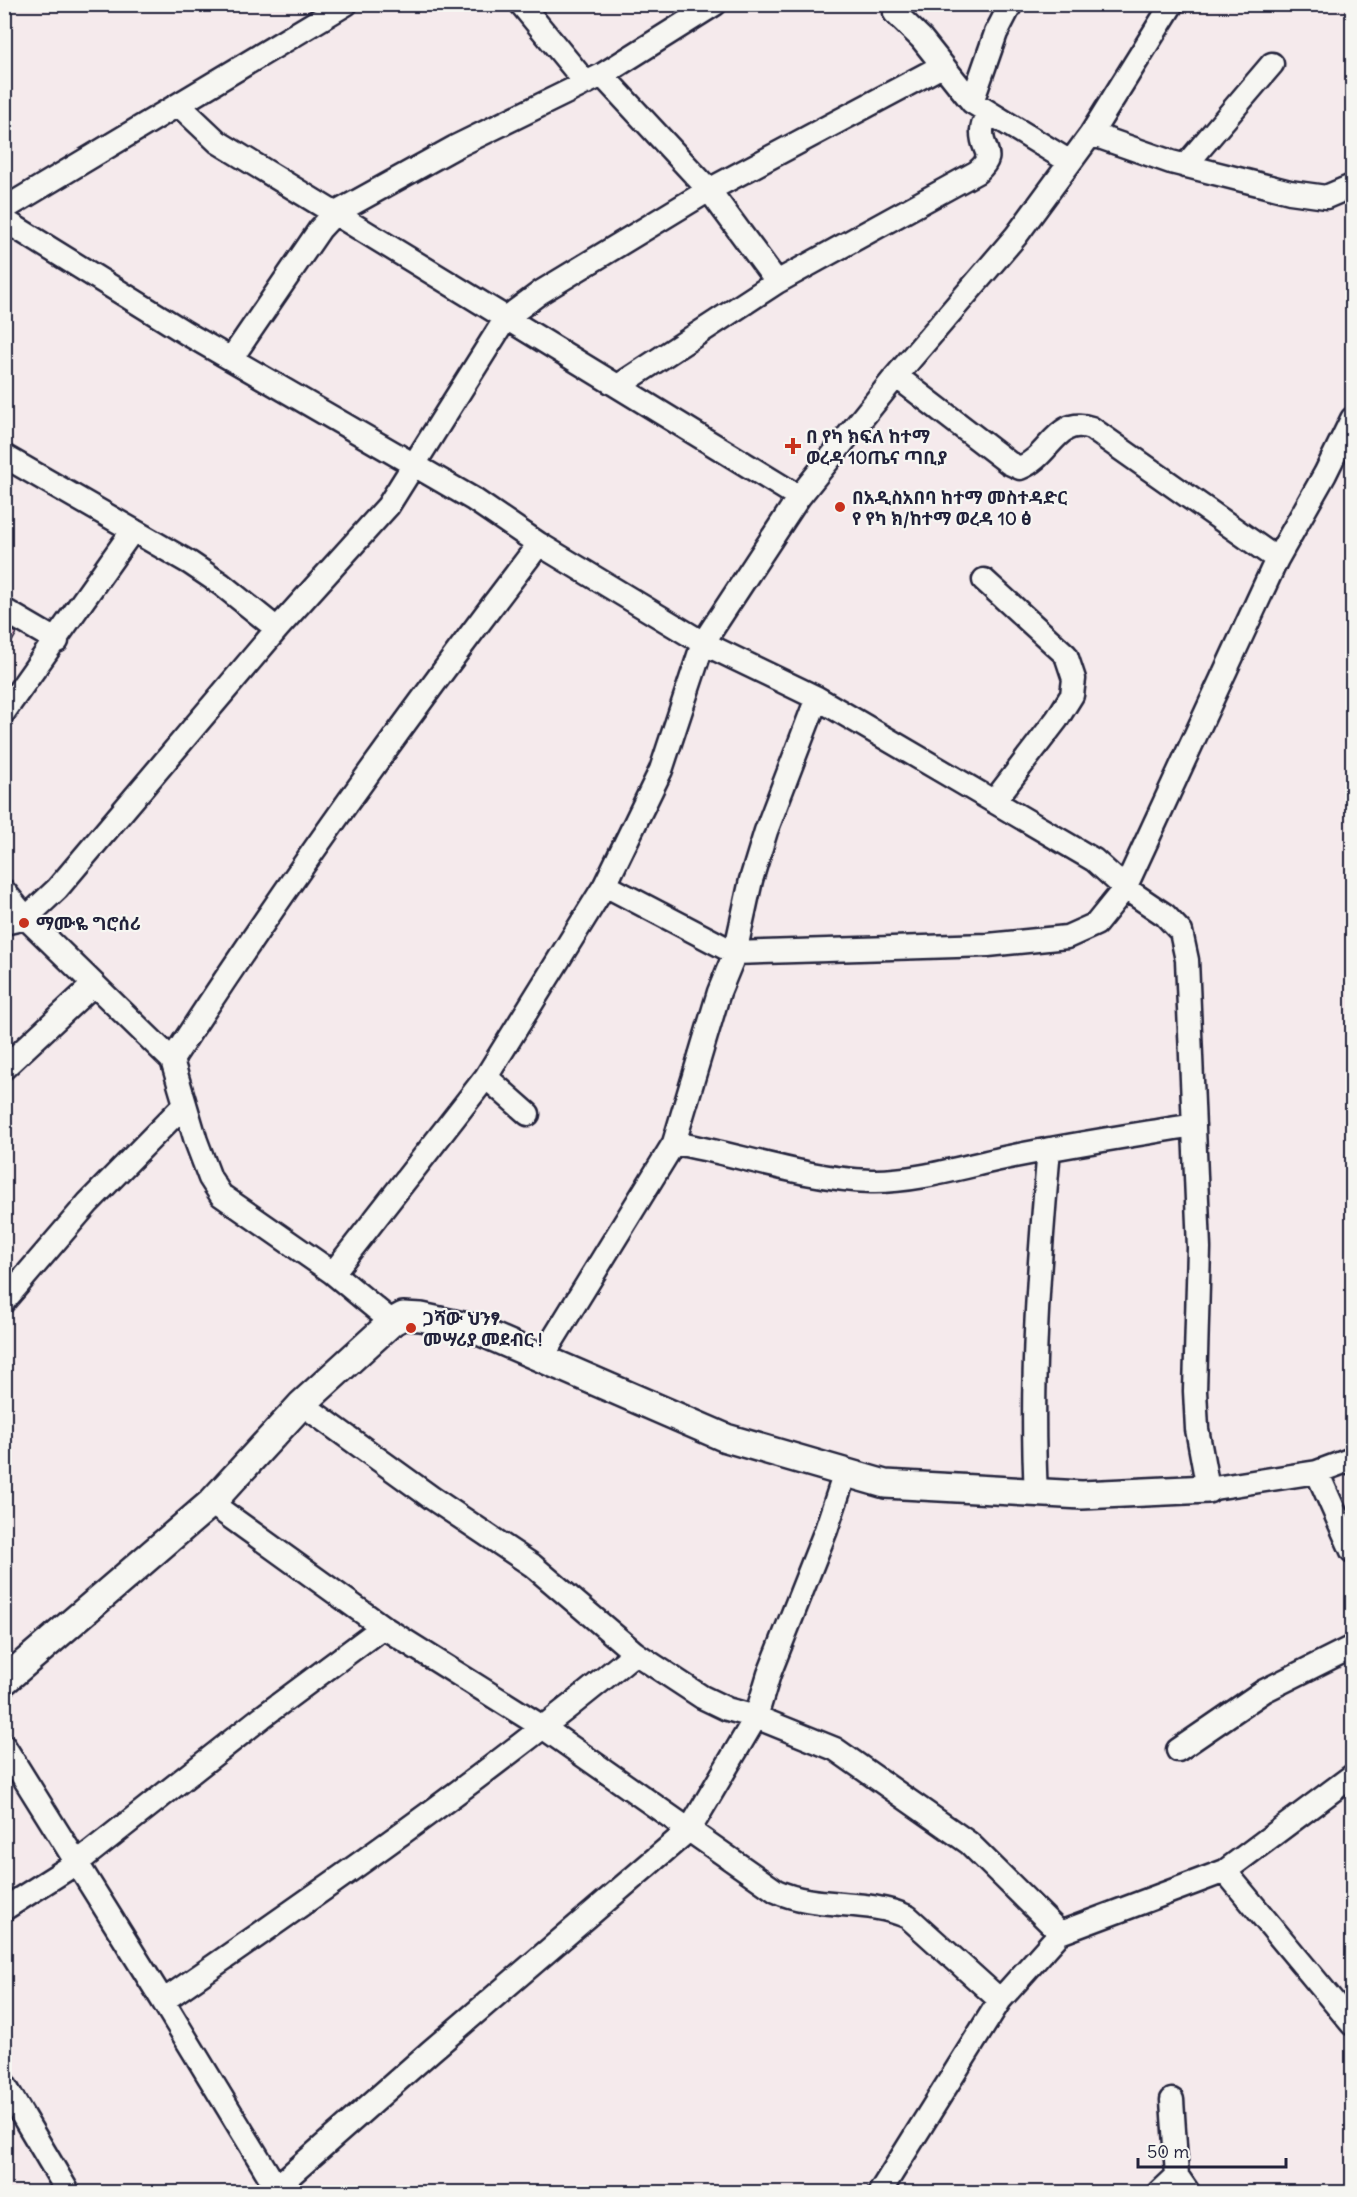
<svg xmlns="http://www.w3.org/2000/svg" width="1357" height="2197" font-family="Delius,'Noto Sans Ethiopic',sans-serif">
	<rect width="100%" height="100%" fill="#f5eaec"/>
	<filter id="ink" filterUnits="userSpaceOnUse"><feTurbulence type="fractalNoise" baseFrequency=".0167" numOctaves="2"/><feDisplacementMap in="SourceGraphic" scale="12" xChannelSelector="R" yChannelSelector="G"/><feConvolveMatrix kernelMatrix="1 2 1 2 8 2 1 2 1" color-interpolation-filters="sRGB"/></filter>
	<g filter="url(#ink)">
		<path fill="#f1bcd6" stroke="#22223b" stroke-width="1.5" d="M4,626L17,633L4,655Z"/>
		<g fill="none" stroke-linecap="round" stroke-linejoin="round">
			<defs>
				<path id="minor" d="M521,4L586,83
					M895,13L921,38L972,102L1070,162
					M942,66L709,190L777,282L977,172C998,153 981,152 982,131C982,125 986,117 987,111
					M972,102L996,33L1011,4
					M180,106L218,142L799,497
					M1091,134L1171,162L1290,192L1326,197L1352,186
					M1185,166L1272,64
					M4,209L346,4
					M4,220L186,333L473,499L539,544L703,643L817,698L1094,860L1125,888L1165,915L1181,932L1187,960L1199,1248L1195,1391L1197,1429L1208,1489L1317,1472L1352,1459
					M231,359L320,229L334,214L455,147L602,75
					M896,376L1009,463L1020,468C1051,456 1056,416 1091,428L1277,559
					M618,386L777,282
					M4,456L190,563L221,584L277,629L57,889L26,918L4,923
					M984,580L1066,655L1074,679L1072,695L1057,719L995,800
					M4,610L57,641
					M277,629L388,506L506,318L541,292L709,190L602,75L715,4
					M4,712L133,530
					M605,885L735,953L751,880L766,831L817,698
					M4,891L26,918L172,1060L196,1141L210,1178L221,1195L333,1273L392,1322
					M172,1060C287,883 411,711 539,544
					M4,1068L94,984
					M486,1077L528,1114
					M674,1143C739,1154 804,1179 871,1181C918,1182 968,1165 1014,1156C1074,1144 1134,1135 1194,1125
					M333,1273L486,1077L605,885L661,770L703,643L799,497L896,376L1016,236L1091,134L1172,4
					M4,1301L88,1203L185,1104
					M541,1359L674,1143L719,992L735,953L988,945L1067,937L1096,924L1125,888L1277,559L1325,474L1352,419
					M302,1404L432,1498L532,1565L635,1653L702,1697L727,1709L756,1717L835,1749L969,1843L1060,1933L1225,1871L1352,1776
					M1317,1472L1352,1551
					M1036,1494C1030,1379 1039,1263 1049,1149
					M211,1503L383,1627L544,1728L776,1891C817,1910 867,1898 908,1917L1000,2000L1060,1933
					M4,1746L163,2001C324,1890 485,1778 635,1653
					M1178,1750L1264,1691L1352,1647
					M1225,1871L1352,2024
					M4,1909L78,1862L262,1717L383,1627
					M163,2001L279,2192
					M4,2084L68,2192
					M1172,2100L1177,2176
					M271,2192L431,2051L690,1829L756,1717L769,1674L826,1530L845,1473
					M880,2192L1000,2000
					M1160,2192L1177,2176L1188,2192"/>
				<path id="major" d="M4,1681L211,1503L302,1404L392,1322L403,1316L421,1317L472,1328L726,1438L885,1484L1082,1495L1208,1489"/>
			</defs>
			<use href="#minor" stroke="#22223b" stroke-width="27"/>
			<use href="#major" stroke="#22223b" stroke-width="32"/>
			<use href="#minor" stroke="#f6f6f2" stroke-width="22"/>
			<use href="#major" stroke="#f6f6f2" stroke-width="27"/>
		</g>
	</g>
	<g fill="#c8321e" stroke="#f6f6f2" stroke-width="2">
		<path d="M790 437h6v6h6v6h-6v6h-6v-6h-6v-6h6z"/>
		<circle cx="840" cy="507" r="6"/>
		<circle cx="24" cy="923" r="6"/>
		<circle cx="411" cy="1328" r="6"/>
	</g>
	<g text-anchor="middle" dominant-baseline="central" stroke-width="4.5" stroke-linejoin="round" paint-order="stroke">
		<g font-size="18" font-weight="bold" fill="#22223b" stroke="#f6f6f2" text-anchor="start">
			<text x="806" y="436">በ የካ ክፍለ ከተማ<tspan x="806" dy="21">ወረዳ 10ጤና ጣቢያ</tspan></text>
			<text x="852" y="497">በአዲስአበባ ከተማ መስተዳድር<tspan x="852" dy="21">የ የካ ክ/ከተማ ወረዳ 10 ፅ</tspan></text>
			<text x="36" y="923">ማሙዬ ግሮሰሪ</text>
			<text x="423" y="1318">ጋሻው ህንፃ<tspan x="423" dy="21">መሣሪያ መደብር !</tspan></text>
		</g>
	</g>
	<rect width="1357" height="2197" fill="none" stroke="#f6f6f2" stroke-width="24"/>
	<rect x="12" y="12" width="1333" height="2173" fill="none" stroke="#22223b" stroke-width="2" filter="url(#ink)"/>
	<path d="M1138 2158v9h148v-9" fill="none" stroke="#22223b" stroke-width="3"/>
	<text x="1147" y="2158" font-size="18" fill="#22223b" stroke="#f6f6f2" stroke-width="4.5" paint-order="stroke">50 m</text>
</svg>
